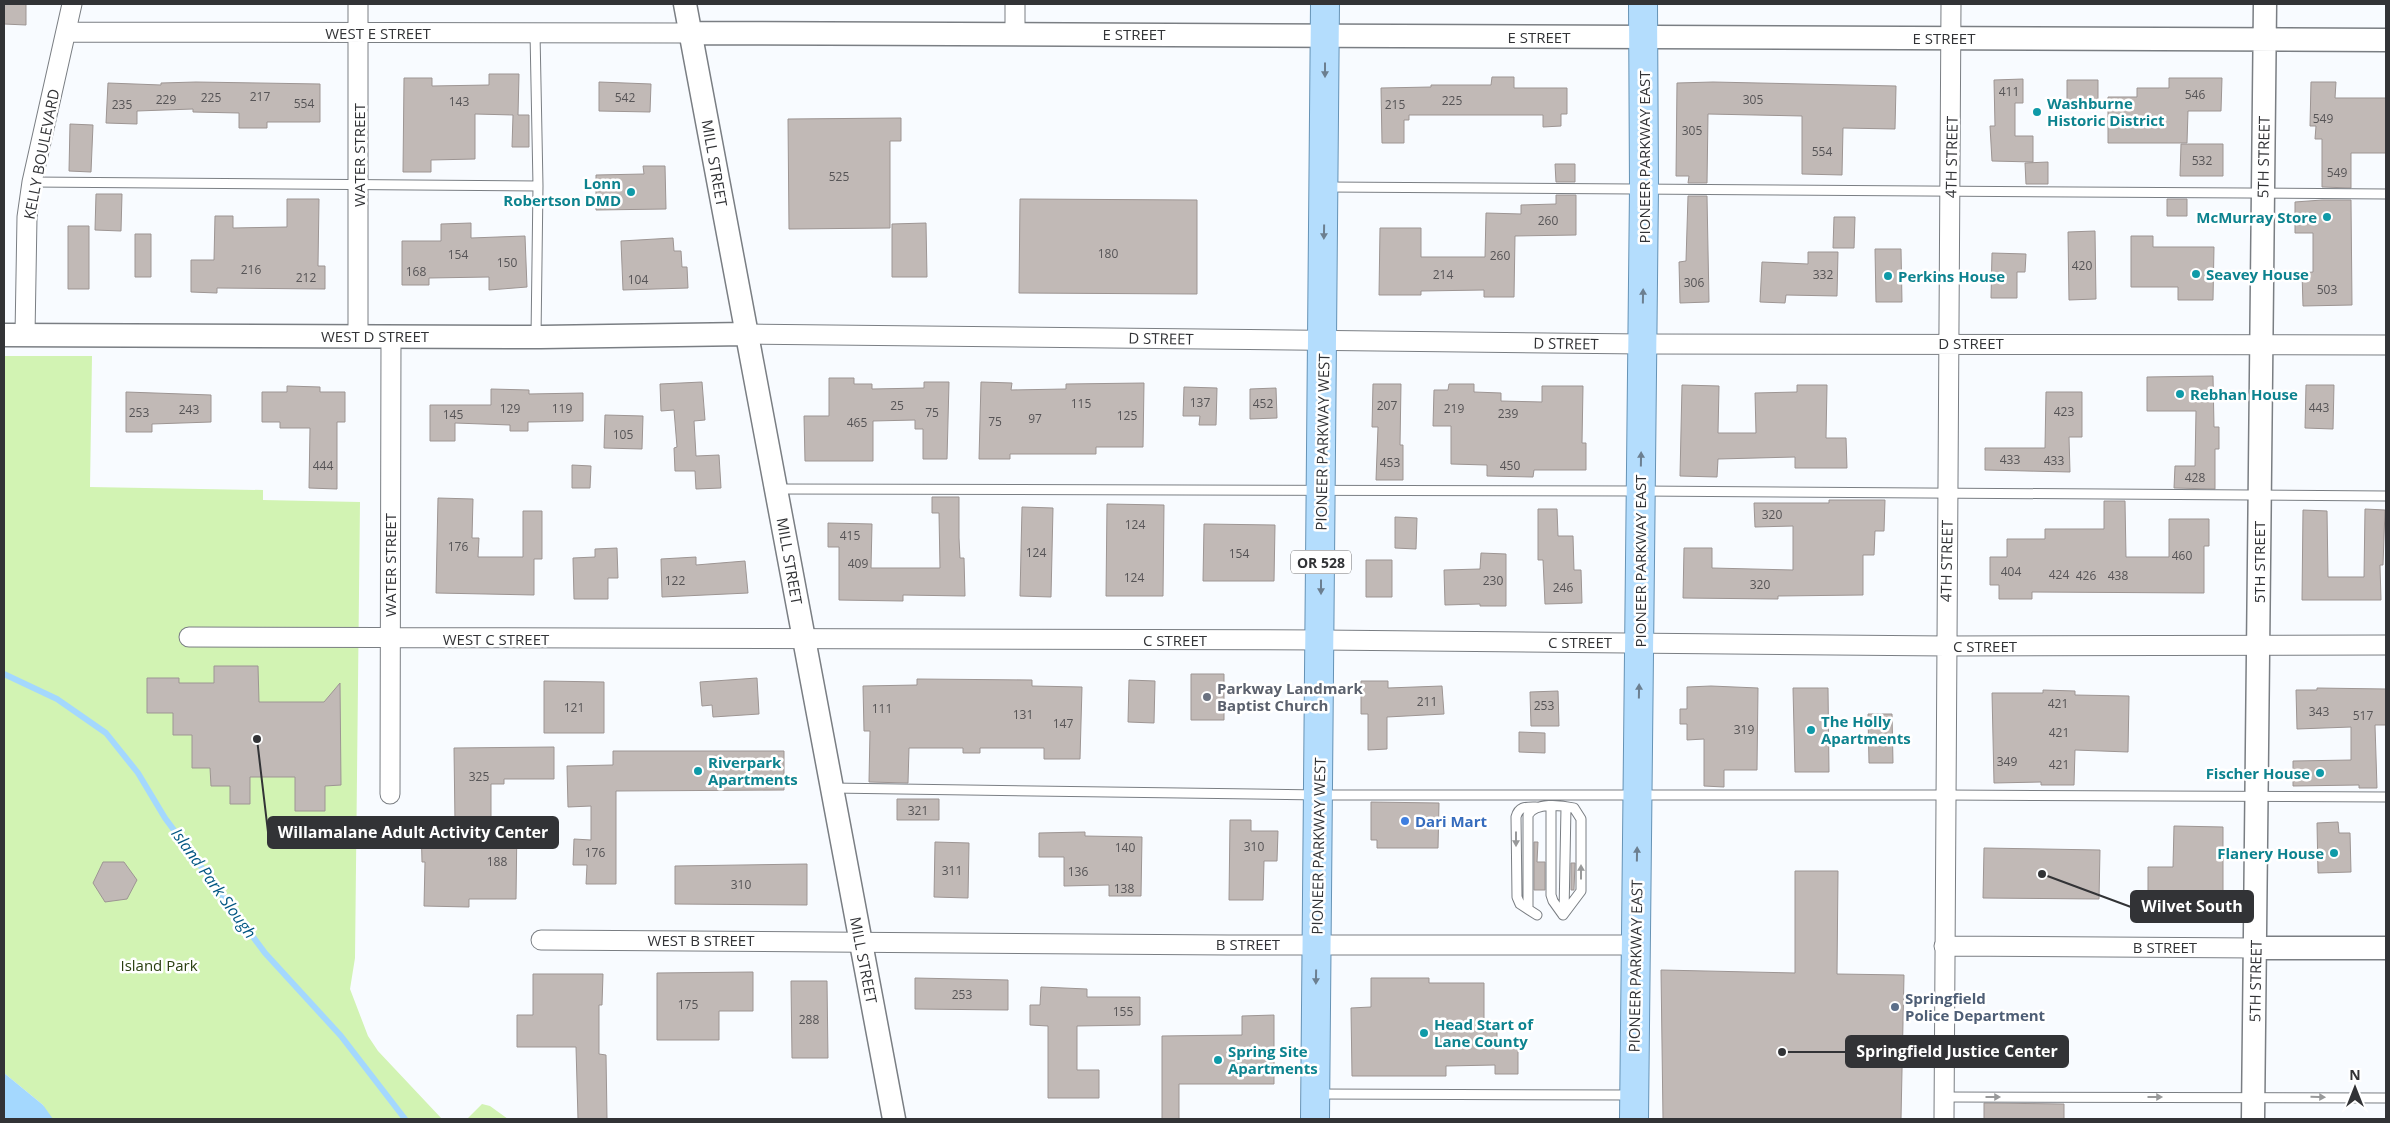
<svg xmlns="http://www.w3.org/2000/svg" width="2390" height="1123" font-family="'Open Sans',sans-serif">
	<rect width="100%" height="100%" fill="#f8fbff"/>
	<path fill="#d2f3b3" d="M4,356H92L90,487L263,490V500L360,502L355,958L350,989L368,1036L378,1051L442,1119H48L43,1105L4,1073Z
		M482,1104L490,1106L508,1119H467Z"/>
	<path fill="#a4d8fe" d="M4,1073L43,1105L53,1119H4Z"/>
	<g fill="none" stroke-linecap="round" stroke-linejoin="round">
		<path stroke="#a4d8fe" stroke-width="6" d="M4,674L57,699L106,733L138,773L165,818L265,953L341,1036L405,1119"/>
	</g>
	<path fill="#c1b9b6" stroke="#9d9593" d="M4,4H26V25L4,24Z
		M489,74H519L518,115H529V147H512L513,115L475,114V159L431,160V172H403L404,78H432V86L489,85Z
		M1492,77H1514V88H1567V114H1561V126L1543,127V115H1409V120H1404V143H1382L1381,88L1431,87V85H1491Z
		M2169,78H2222L2221,111H2188L2187,143H2108V97H2137V88H2169Z
		M2023,79V103H2015V136H2033V162L1992,161L1990,126H1995L1994,80Z
		M2067,80H2098V106L2067,105Z
		M196,82L320,84V122H267V128H239V113L193,112V109L137,111V124L106,123L108,83L161,85V83Z
		M599,82L651,84L650,112L599,111Z
		M1713,82L1896,86L1895,129L1843,128L1842,175L1802,174V116L1708,114L1707,183H1688L1689,176H1676L1677,83Z
		M2311,82H2336L2335,98H2386V153H2351V188L2322,187V139H2315L2316,126H2310Z
		M901,118V141H890V228L789,229L788,119Z
		M70,124L93,125L91,172L69,171Z
		M2181,144H2223V176H2180Z
		M2048,162V184H2026L2025,163Z
		M1555,164H1575V182H1556Z
		M643,166H665L666,209L596,210V175L644,174Z
		M96,194H122L121,231L95,230Z
		M1556,195H1576V235L1515,236L1514,297H1484V290L1421,291V295H1379L1380,228H1421V257H1485L1486,213L1521,214V205L1556,204Z
		M1688,196H1707L1709,302L1680,303L1679,262L1686,261Z
		M287,199H319L318,266H325V289L217,288V293L191,292V260H214L215,216H233V228L287,227Z
		M1020,199L1197,200V294L1019,293Z
		M2167,199H2187V216H2167Z
		M2322,200H2351L2352,305L2303,306L2302,273L2313,272V233H2295V202Z
		M1834,217H1855L1854,248H1833Z
		M471,223V238L525,236L527,287L489,290V277L429,278V285H402V241H441V224Z
		M926,223L927,277H892V224Z
		M68,226H89V289H68Z
		M2095,231L2096,299L2069,300L2068,232Z
		M135,234H151V277H135Z
		M2131,236H2153V247H2214L2213,300H2178V287H2131Z
		M673,238L674,251H681L682,267H687L688,288L623,290L621,241Z
		M1875,249H1901L1902,302H1876Z
		M1808,252H1838L1837,296L1786,295L1785,303L1760,302L1762,262L1808,264Z
		M1992,253L2026,254L2025,272H2017V298H1991Z
		M2213,376L2214,427H2219V449H2215V489L2174,488L2175,466H2195L2196,411H2147V377Z
		M829,378H854V384H872V389L924,388V382H949L947,459H923V429H915V420L873,421V461H805L804,416H829Z
		M702,382L705,420L694,421L696,456L719,455L721,488L696,489L695,471H675L674,448L677,447L674,410L661,411L660,384Z
		M981,382L1012,383L1011,390L1066,389V384L1144,383L1143,447H1096V454H1010V459H979Z
		M1373,384H1401L1400,445H1403V480H1376L1378,427H1372Z
		M1449,384H1474V392L1501,393V401L1542,402V386H1583L1582,443H1586V470H1534L1533,477L1487,476V465L1451,464V426H1433L1434,390H1448Z
		M1682,385L1719,386L1718,433H1756L1755,393L1797,392V385H1827L1826,438H1846L1847,468H1795V457L1718,459L1717,477L1680,476Z
		M2306,385H2334L2333,429L2305,428Z
		M287,386L320,387V392H345V422H337V489L309,488L310,428H280V422H262V392H287Z
		M1184,387L1217,388L1216,425H1199L1200,416H1183Z
		M1276,388L1277,418L1250,419V389Z
		M491,389L529,390V394L583,393V421L528,422V431H510V425L455,423V441H430V405H491Z
		M126,392L211,395V422L152,424V432H126Z
		M2046,392H2082V437H2069L2070,472L1985,470V448H2045Z
		M605,415L643,416L642,449L604,448Z
		M572,465L591,466L590,488H572Z
		M932,497H959V538L960,558H964L965,596L903,595V601L839,600V547H828V523L872,524L871,568H940L939,513H932Z
		M438,498L473,499L472,538H479L478,557H523V511H542V559H534V595L436,593Z
		M1829,500H1885L1884,531H1875L1874,555H1863V595L1778,596V599L1683,598L1684,548H1712V568L1793,570V526L1755,527L1754,503H1829Z
		M2104,501H2125L2126,557H2169V519H2209V546H2204V593L2032,592V599H1999V585H1990V557H2007V539H2045V529H2104Z
		M1107,504L1164,505L1163,596H1106Z
		M1022,507L1053,508L1051,597L1020,596Z
		M1538,509H1557L1558,536H1573L1574,570H1581L1582,603L1545,604L1543,560H1538Z
		M2365,509L2385,510L2383,565H2380L2381,600H2302L2303,510L2327,511L2328,577H2364Z
		M1395,517L1417,518L1416,549L1395,548Z
		M1204,524L1275,525L1274,581H1203Z
		M617,548L618,578H608V599H574L573,558L595,557V549Z
		M1481,553L1506,554V606H1480V604L1445,605L1444,570L1480,569Z
		M696,557V565L745,561L748,593L662,597L661,559Z
		M1366,560H1392V597H1366Z
		M214,666H258L259,702H324L340,683L341,785L325,786V811H295V777H250V804H230V786H211L210,768H192V735H173V713H147V678H179V683H214Z
		M1191,674H1224V720H1191Z
		M757,678L759,714L713,717L712,705L702,706L700,682Z
		M917,679L1032,680V686L1082,687L1080,759H1044V748H980V753H963V748H909L908,783L869,782L870,731H864L863,686L917,685Z
		M1129,680L1155,681L1154,723L1128,722Z
		M544,681L604,682V733H544Z
		M1361,681H1388V688L1442,686L1444,714L1387,717V749L1368,750V714H1361Z
		M1711,686L1758,688L1757,770H1724V787L1704,786V739L1687,740V724H1680V709H1687V687Z
		M1793,688H1828L1829,772H1795Z
		M2317,688L2386,689V725H2375L2377,788H2359V785L2293,786V761L2351,760V727L2297,729L2296,690H2317Z
		M2043,690L2075,691V695L2129,696L2128,752L2075,750L2074,785H2041V782L1994,783L1992,693H2043Z
		M1558,691L1559,726H1531L1530,692Z
		M1868,714H1892L1893,763H1869Z
		M1519,732L1545,733V753L1519,752Z
		M554,747V779H504V784H491V822H517L516,899H469V907L424,906L425,862H422L421,822H455L454,748Z
		M613,751H784V790L616,791V884H586L587,865H573L574,839L591,840V806L568,807L567,766L613,765Z
		M897,799H939V820H897Z
		M1371,802L1439,803L1438,848H1377V840H1371Z
		M1230,820H1251V831H1278L1277,861H1264L1263,900H1229Z
		M2338,822L2339,833H2350L2351,872L2318,873L2317,823Z
		M2174,826L2223,827V904H2198V912H2174V900H2148V867H2173Z
		M1085,832V836L1142,837L1141,896H1109V885L1064,886V857H1039V833Z
		M935,842L969,843L968,898L934,897Z
		M1534,842H1538L1537,862H1545V890H1534Z
		M1984,848L2100,850L2099,899L1983,898Z
		M103,862H124L137,880L127,899L105,902L93,883Z
		M1571,863H1575L1574,890H1571Z
		M807,864V905L675,904V866Z
		M1795,871H1838L1837,974L1904,975L1901,1119H1663L1661,970L1795,973Z
		M753,972V1011H719V1040H657V973Z
		M533,974H603L602,1005H599V1054L606,1055L607,1119H578L576,1047H517V1015H533Z
		M915,978L1008,980V1010L915,1009Z
		M1371,978H1429V983H1484V1027H1497V1040H1518V1074H1495V1065L1446,1066V1076H1352L1351,1008L1371,1007Z
		M791,981H827L828,1058H792Z
		M1041,987L1087,989V997H1140V1025L1077,1026V1070H1099V1098H1048V1026L1030,1025V1005H1040Z
		M1274,1015V1084H1179V1119H1162V1036L1242,1035V1016Z
		M1984,1103L2064,1104V1119H1984Z"/>
	<g fill="none" stroke-linecap="round" stroke-linejoin="round">
		<defs>
			<path id="service" d="M535,33L538,186L536,337
				M32,182L538,186
				M1327,187L2386,194
				M777,489L1641,491L2386,496
				M832,788L1319,795H1945L2386,797
				M1536,807C1526,807 1519,806 1516,817L1517,897L1520,904L1537,915
				M1551,807V895L1553,901L1563,915
				M1528,909V815C1535,802 1561,805 1574,808L1581,819V891L1563,915
				M1564,913L1566,807
				M1317,1094L1632,1095
				M1944,1097L2386,1098"/>
			<path id="minor" d="M66,32L691,33
				M1015,34V4
				M746,334L1643,344L2386,345
				M25,335L27,217L32,182L72,4
				M358,336V4
				M189,637L1321,640L1946,646L2386,645
				M390,794L391,336
				M541,940L1228,945H1635
				M1944,946L2255,948
				M1944,1119L1951,4"/>
			<path id="tertiary" d="M685,4L894,1119
				M691,33L2386,40
				M4,335L541,337L746,334
				M2255,948H2386
				M2253,1119L2265,4"/>
			<path id="primary" d="M1315,1119L1325,4
				M1634,1119L1644,188L1643,4"/>
		</defs>
		<use href="#service" stroke="#7a7e83" stroke-width="11"/>
		<use href="#minor" stroke="#7a7e83" stroke-width="21"/>
		<use href="#tertiary" stroke="#7a7e83" stroke-width="25"/>
		<use href="#primary" stroke="#6693b6" stroke-width="30"/>
		<use href="#service" stroke="#fff" stroke-width="9"/>
		<use href="#minor" stroke="#fff" stroke-width="19"/>
		<use href="#tertiary" stroke="#fff" stroke-width="22"/>
		<use href="#primary" stroke="#b4ddfd" stroke-width="28"/>
	</g>
	<defs><path id="oneway-solid" d="M-6-.8H1V-3.2L6.5 0L1 3.2V.8H-6Z" transform="scale(1.25)"/></defs>
	<g fill="#6c7f90">
		<use href="#oneway-solid" transform="translate(1325 70) rotate(90)"/>
		<use href="#oneway-solid" transform="translate(1324 232) rotate(91)"/>
		<use href="#oneway-solid" transform="translate(1643 296) rotate(-89)"/>
		<use href="#oneway-solid" transform="translate(1641 459) rotate(-89)"/>
		<use href="#oneway-solid" transform="translate(1321 587) rotate(90)"/>
		<use href="#oneway-solid" transform="translate(1639 691) rotate(-89)"/>
		<use href="#oneway-solid" transform="translate(1637 854) rotate(-89)"/>
		<use href="#oneway-solid" transform="translate(1316 977) rotate(91)"/>
	</g>
	<g fill="#98999a">
		<use href="#oneway-solid" transform="translate(1516 839) rotate(90)"/>
		<use href="#oneway-solid" transform="translate(1581 872) rotate(-90)"/>
		<use href="#oneway-solid" transform="translate(1993 1097)"/>
		<use href="#oneway-solid" transform="translate(2155 1097)"/>
		<use href="#oneway-solid" transform="translate(2318 1097) rotate(1)"/>
	</g>
	<g fill="#0f9aa8" stroke="#fff" stroke-width="2">
		<circle cx="2037" cy="112" r="5"/>
		<circle cx="631" cy="192" r="5"/>
		<circle cx="2327" cy="217" r="5"/>
		<circle cx="2196" cy="274" r="5"/>
		<circle cx="1888" cy="276" r="5"/>
		<circle cx="2180" cy="394" r="5"/>
		<circle cx="1811" cy="730" r="5"/>
		<circle cx="698" cy="771" r="5"/>
		<circle cx="2320" cy="773" r="5"/>
		<circle cx="2334" cy="853" r="5"/>
		<circle cx="1424" cy="1033" r="5"/>
		<circle cx="1218" cy="1060" r="5"/>
	</g>
	<circle fill="#6b7280" stroke="#fff" stroke-width="2" cx="1207" cy="697" r="5"/>
	<circle fill="#3f7fe0" stroke="#fff" stroke-width="2" cx="1405" cy="821" r="5"/>
	<circle fill="#5c6f8a" stroke="#fff" stroke-width="2" cx="1895" cy="1007" r="5"/>
	<g text-anchor="middle" dominant-baseline="central" stroke-width="5" stroke-linejoin="round" paint-order="stroke">
		<g font-size="12" fill="#565456">
			<text x="2009" y="91">411</text>
			<text x="2195" y="94">546</text>
			<text x="260" y="96">217</text>
			<text x="211" y="97">225</text>
			<text x="625" y="97">542</text>
			<text x="166" y="99">229</text>
			<text x="1753" y="99">305</text>
			<text x="1452" y="100">225</text>
			<text x="459" y="101">143</text>
			<text x="304" y="103">554</text>
			<text x="122" y="104">235</text>
			<text x="1395" y="104">215</text>
			<text x="2323" y="118">549</text>
			<text x="1692" y="130">305</text>
			<text x="1822" y="151">554</text>
			<text x="2202" y="160">532</text>
			<text x="2337" y="172">549</text>
			<text x="839" y="176">525</text>
			<text x="1548" y="220">260</text>
			<text x="1108" y="253">180</text>
			<text x="458" y="254">154</text>
			<text x="1500" y="255">260</text>
			<text x="507" y="262">150</text>
			<text x="2082" y="265">420</text>
			<text x="251" y="269">216</text>
			<text x="416" y="271">168</text>
			<text x="1443" y="274">214</text>
			<text x="1823" y="274">332</text>
			<text x="306" y="277">212</text>
			<text x="638" y="279">104</text>
			<text x="1694" y="282">306</text>
			<text x="2327" y="289">503</text>
			<text x="1200" y="402">137</text>
			<text x="1081" y="403">115</text>
			<text x="1263" y="403">452</text>
			<text x="897" y="405">25</text>
			<text x="1387" y="405">207</text>
			<text x="2319" y="407">443</text>
			<text x="510" y="408">129</text>
			<text x="562" y="408">119</text>
			<text x="1454" y="408">219</text>
			<text x="189" y="409">243</text>
			<text x="2064" y="411">423</text>
			<text x="139" y="412">253</text>
			<text x="932" y="412">75</text>
			<text x="1508" y="413">239</text>
			<text x="453" y="414">145</text>
			<text x="1127" y="415">125</text>
			<text x="1035" y="418">97</text>
			<text x="995" y="421">75</text>
			<text x="857" y="422">465</text>
			<text x="623" y="434">105</text>
			<text x="2010" y="459">433</text>
			<text x="2054" y="460">433</text>
			<text x="1390" y="462">453</text>
			<text x="323" y="465">444</text>
			<text x="1510" y="465">450</text>
			<text x="2195" y="477">428</text>
			<text x="1772" y="514">320</text>
			<text x="1135" y="524">124</text>
			<text x="850" y="535">415</text>
			<text x="458" y="546">176</text>
			<text x="1036" y="552">124</text>
			<text x="1239" y="553">154</text>
			<text x="2182" y="555">460</text>
			<text x="858" y="563">409</text>
			<text x="2011" y="571">404</text>
			<text x="2059" y="574">424</text>
			<text x="2086" y="575">426</text>
			<text x="2118" y="575">438</text>
			<text x="1134" y="577">124</text>
			<text x="675" y="580">122</text>
			<text x="1493" y="580">230</text>
			<text x="1760" y="584">320</text>
			<text x="1563" y="587">246</text>
			<text x="1427" y="701">211</text>
			<text x="2058" y="703">421</text>
			<text x="1544" y="705">253</text>
			<text x="574" y="707">121</text>
			<text x="882" y="708">111</text>
			<text x="2319" y="711">343</text>
			<text x="1023" y="714">131</text>
			<text x="2363" y="715">517</text>
			<text x="1063" y="723">147</text>
			<text x="1744" y="729">319</text>
			<text x="2059" y="732">421</text>
			<text x="2007" y="761">349</text>
			<text x="2059" y="764">421</text>
			<text x="479" y="776">325</text>
			<text x="918" y="810">321</text>
			<text x="1254" y="846">310</text>
			<text x="1125" y="847">140</text>
			<text x="595" y="852">176</text>
			<text x="497" y="861">188</text>
			<text x="952" y="870">311</text>
			<text x="1078" y="871">136</text>
			<text x="741" y="884">310</text>
			<text x="1124" y="888">138</text>
			<text x="962" y="994">253</text>
			<text x="688" y="1004">175</text>
			<text x="1123" y="1011">155</text>
			<text x="809" y="1019">288</text>
		</g>
		<rect fill="#fff" stroke="#707072" stroke-width="1" x="1291" y="550.5" width="60" height="23" rx="4"/>
		<g font-size="14" font-weight="bold" fill="#323336">
			<text x="1321" y="562">OR 528</text>
		</g>
		<g font-size="15" fill="#323336" stroke="#fff">
			<text x="378" y="33">WEST E STREET</text>
			<text x="1134" y="34">E STREET</text>
			<text x="1539" y="37">E STREET</text>
			<text x="1944" y="38">E STREET</text>
			<text transform="translate(41 154) rotate(-79)">KELLY BOULEVARD</text>
			<text transform="translate(359 155) rotate(-90)">WATER STREET</text>
			<text transform="translate(1644 157) rotate(-90)">PIONEER PARKWAY EAST</text>
			<text transform="translate(1951 157) rotate(-89)">4TH STREET</text>
			<text transform="translate(2263 157) rotate(-89)">5TH STREET</text>
			<text transform="translate(715 163) rotate(80)">MILL STREET</text>
			<text x="375" y="336">WEST D STREET</text>
			<text transform="translate(1161 338) rotate(1)">D STREET</text>
			<text transform="translate(1566 343) rotate(1)">D STREET</text>
			<text x="1971" y="343">D STREET</text>
			<text transform="translate(1322 442) rotate(-89)">PIONEER PARKWAY WEST</text>
			<text transform="translate(790 561) rotate(80)">MILL STREET</text>
			<text transform="translate(1640 561) rotate(-90)">PIONEER PARKWAY EAST</text>
			<text transform="translate(1946 561) rotate(-89)">4TH STREET</text>
			<text transform="translate(2259 562) rotate(-90)">5TH STREET</text>
			<text transform="translate(390 565) rotate(-90)">WATER STREET</text>
			<text x="496" y="639">WEST C STREET</text>
			<text x="1175" y="640">C STREET</text>
			<text x="1580" y="642">C STREET</text>
			<text x="1985" y="646">C STREET</text>
			<text transform="translate(1318 846) rotate(-89)">PIONEER PARKWAY WEST</text>
			<text x="701" y="940">WEST B STREET</text>
			<text x="1248" y="944">B STREET</text>
			<text x="2165" y="947">B STREET</text>
			<text transform="translate(864 960) rotate(79)">MILL STREET</text>
			<text transform="translate(1635 966) rotate(-89)">PIONEER PARKWAY EAST</text>
			<text transform="translate(2255 981) rotate(-89)">5TH STREET</text>
		</g>
		<g font-size="15" font-weight="bold" fill="#0d838f" stroke="#fff" text-anchor="start">
			<text x="2047" y="103">Washburne<tspan x="2047" dy="17">Historic District</tspan></text>
			<text x="621" y="183" text-anchor="end">Lonn<tspan x="621" dy="17">Robertson DMD</tspan></text>
			<text x="2317" y="217" text-anchor="end">McMurray Store</text>
			<text x="2206" y="274">Seavey House</text>
			<text x="1898" y="276">Perkins House</text>
			<text x="2190" y="394">Rebhan House</text>
			<text x="1821" y="721">The Holly<tspan x="1821" dy="17">Apartments</tspan></text>
			<text x="708" y="762">Riverpark<tspan x="708" dy="17">Apartments</tspan></text>
			<text x="2310" y="773" text-anchor="end">Fischer House</text>
			<text x="2324" y="853" text-anchor="end">Flanery House</text>
			<text x="1434" y="1024">Head Start of<tspan x="1434" dy="17">Lane County</tspan></text>
			<text x="1228" y="1051">Spring Site<tspan x="1228" dy="17">Apartments</tspan></text>
		</g>
		<g font-size="15" font-weight="bold" fill="#5b616d" stroke="#fff" text-anchor="start">
			<text x="1217" y="688">Parkway Landmark<tspan x="1217" dy="17">Baptist Church</tspan></text>
		</g>
		<g font-size="15" font-weight="bold" fill="#366cbe" stroke="#fff" text-anchor="start">
			<text x="1415" y="821">Dari Mart</text>
		</g>
		<g font-size="15" fill="#293e0f" stroke="#fff">
			<text x="159" y="965">Island Park</text>
		</g>
		<g font-size="15" font-weight="bold" fill="#4e5e75" stroke="#fff" text-anchor="start">
			<text x="1905" y="998">Springfield<tspan x="1905" dy="17">Police Department</tspan></text>
		</g>
		<g font-size="16" font-style="italic" fill="#005682" stroke="#fff">
			<text transform="translate(214 883) rotate(54)">Island Park Slough</text>
		</g>
	</g>
	<path fill="none" stroke="#323336" stroke-width="2" d="M257 739L268 832M2042 874L2131 907M1782 1052L1846 1052"/>
	<g fill="#323336" stroke="#fff" stroke-width="2">
		<circle cx="257" cy="739" r="5"/>
		<circle cx="2042" cy="874" r="5"/>
		<circle cx="1782" cy="1052" r="5"/>
	</g>
	<g fill="#323336" stroke="#323336" stroke-width="2">
		<rect x="268" y="817" width="290" height="31" rx="5"/>
		<rect x="2131" y="891" width="122" height="31" rx="5"/>
		<rect x="1846" y="1036" width="222" height="31" rx="5"/>
	</g>
	<g font-size="16" text-anchor="middle" font-weight="bold" fill="#fff">
		<text x="413" y="838">Willamalane Adult Activity Center</text>
		<text x="2192" y="912">Wilvet South</text>
		<text x="1957" y="1057">Springfield Justice Center</text>
	</g>
	<rect width="2390" height="1123" fill="none" stroke="#323336" stroke-width="10"/>
	<g transform="translate(2355 1088)" stroke="#ffffff" stroke-width="4" paint-order="stroke">
	<path d="M0-4L9 19L0 12L-9 19Z" fill="#323336"/>
	<text y="-8" font-size="14" font-weight="bold" text-anchor="middle" fill="#323336">N</text>
	</g>
</svg>
